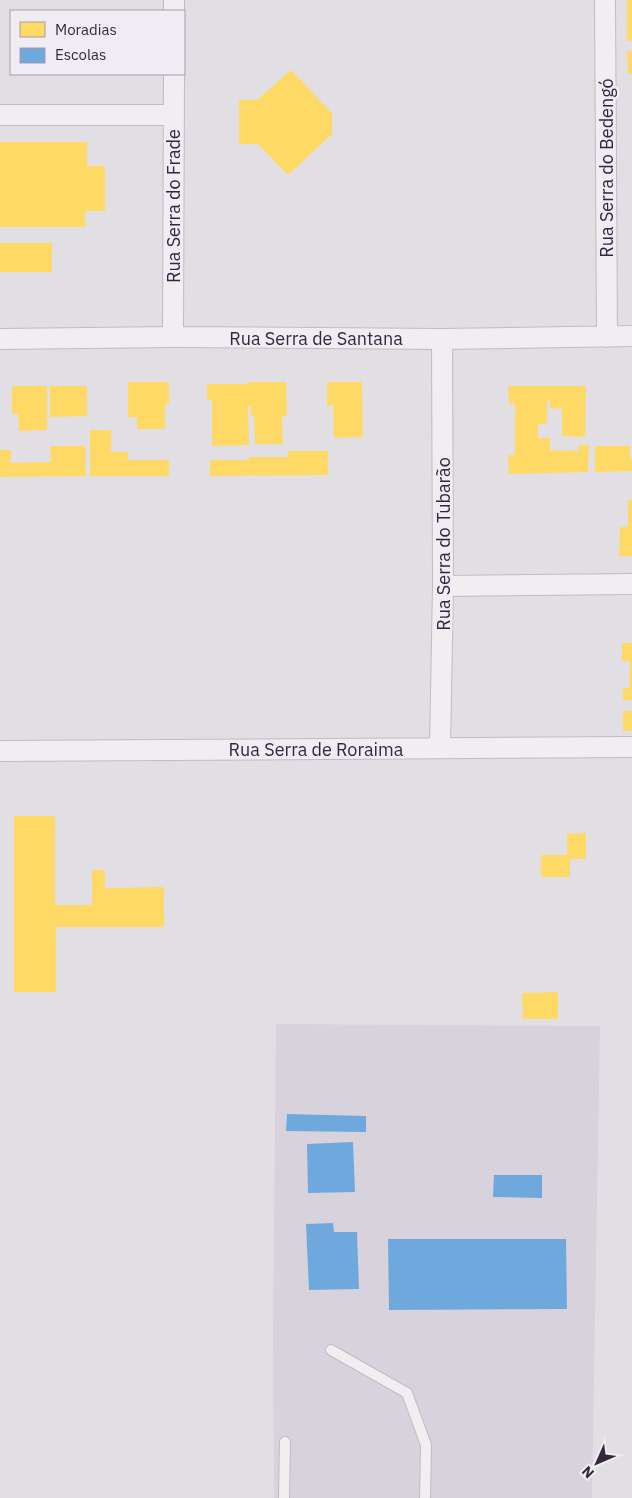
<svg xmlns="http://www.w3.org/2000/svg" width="632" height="1498" font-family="'IBM Plex Sans',sans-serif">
	<rect width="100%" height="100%" fill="#e2dfe4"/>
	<path fill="#d8d2dc" d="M276,1024L600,1026L592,1498H274L273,1333Z"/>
	<path fill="#ffd966" d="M627,0H632V41H627Z
		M627,51H632V74H628Z
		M291,70L332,113V134L288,175L258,144H239V100H257Z
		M0,142H87V166H105V211H85V227H0Z
		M0,243H52V272H0Z
		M128,382H169V404H165V429H137V417H128Z
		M247,382H286L287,416H282L283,444H255L254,416H251V406L248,407L249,445L212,446V400H207V384H248Z
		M327,382H362L363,437L334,438L333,405L327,406Z
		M12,386H47V430L19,431L18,414H12Z
		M50,386H87V416L50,417Z
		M508,386H586L585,437L562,436V409L550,408V401L547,400V424H538V438H550V450L579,451V445H589L588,472L509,474L508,455H515V403L509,404Z
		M90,430H111V452H128V460H169V476H90Z
		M50,446H85L86,476L0,477V450H11V463L51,462Z
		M595,446H630V459H632V471L595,472Z
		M288,451H328V475L210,476V460H249V457H288Z
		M628,500H632V556H619L620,527H628Z
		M622,643H632V700H623V688H629L630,661H622Z
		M623,711H632V731H623Z
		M14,816H55V905H92V870H105V888L164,887V927H56V992H14Z
		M586,833V859H570V877H541V855H567V834Z
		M558,992V1019H523L522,993Z"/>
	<path fill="#6fa8dc" d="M287,1114L366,1116V1132L286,1131Z
		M353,1142L355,1192L308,1193L307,1144Z
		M494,1175H542V1198L493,1197Z
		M333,1223L334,1232H357L359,1289L309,1290L306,1224Z
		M388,1239H566L567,1309L389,1310Z"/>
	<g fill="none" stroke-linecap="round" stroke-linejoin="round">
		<defs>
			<path id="service" d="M331,1350L407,1393L426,1445L425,1498
				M284,1498L285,1442"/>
			<path id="minor" d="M605,0L607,337
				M174,11V0
				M0,115H174
				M173,337L174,74
				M0,339L173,337L442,339L632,336
				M443,586L632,584
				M440,748L443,586L442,339
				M0,751L632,747"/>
		</defs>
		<use href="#service" stroke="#bfbcc1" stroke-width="12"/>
		<use href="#minor" stroke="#bfbcc1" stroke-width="22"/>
		<use href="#service" stroke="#f0eef0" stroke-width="10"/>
		<use href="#minor" stroke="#f0eef0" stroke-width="20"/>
	</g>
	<g text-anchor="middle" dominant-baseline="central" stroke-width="5" stroke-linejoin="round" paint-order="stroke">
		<g font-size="18" fill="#34273b" stroke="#f0ecf4">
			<text transform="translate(606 168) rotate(-90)">Rua Serra do Bedengó</text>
			<text transform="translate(173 206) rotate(-90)">Rua Serra do Frade</text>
			<text x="316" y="338">Rua Serra de Santana</text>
			<text transform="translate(443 544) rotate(-90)">Rua Serra do Tubarão</text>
			<text x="316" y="749">Rua Serra de Roraima</text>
		</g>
	</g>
	<rect x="10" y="10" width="175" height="65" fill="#f0ecf4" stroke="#a59daa"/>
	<rect x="20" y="22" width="25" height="15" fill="#ffd966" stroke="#a59daa"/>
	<text x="55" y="35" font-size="15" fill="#34273b">Moradias</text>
	<rect x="20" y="48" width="25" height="15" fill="#6fa8dc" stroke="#a59daa"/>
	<text x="55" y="60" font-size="15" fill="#34273b">Escolas</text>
	<g transform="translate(597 1463) rotate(225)" stroke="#f0ecf4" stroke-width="4" paint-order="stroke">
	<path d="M0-4L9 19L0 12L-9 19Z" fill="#34273b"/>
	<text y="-8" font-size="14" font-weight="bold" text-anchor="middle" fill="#34273b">N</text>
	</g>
</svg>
